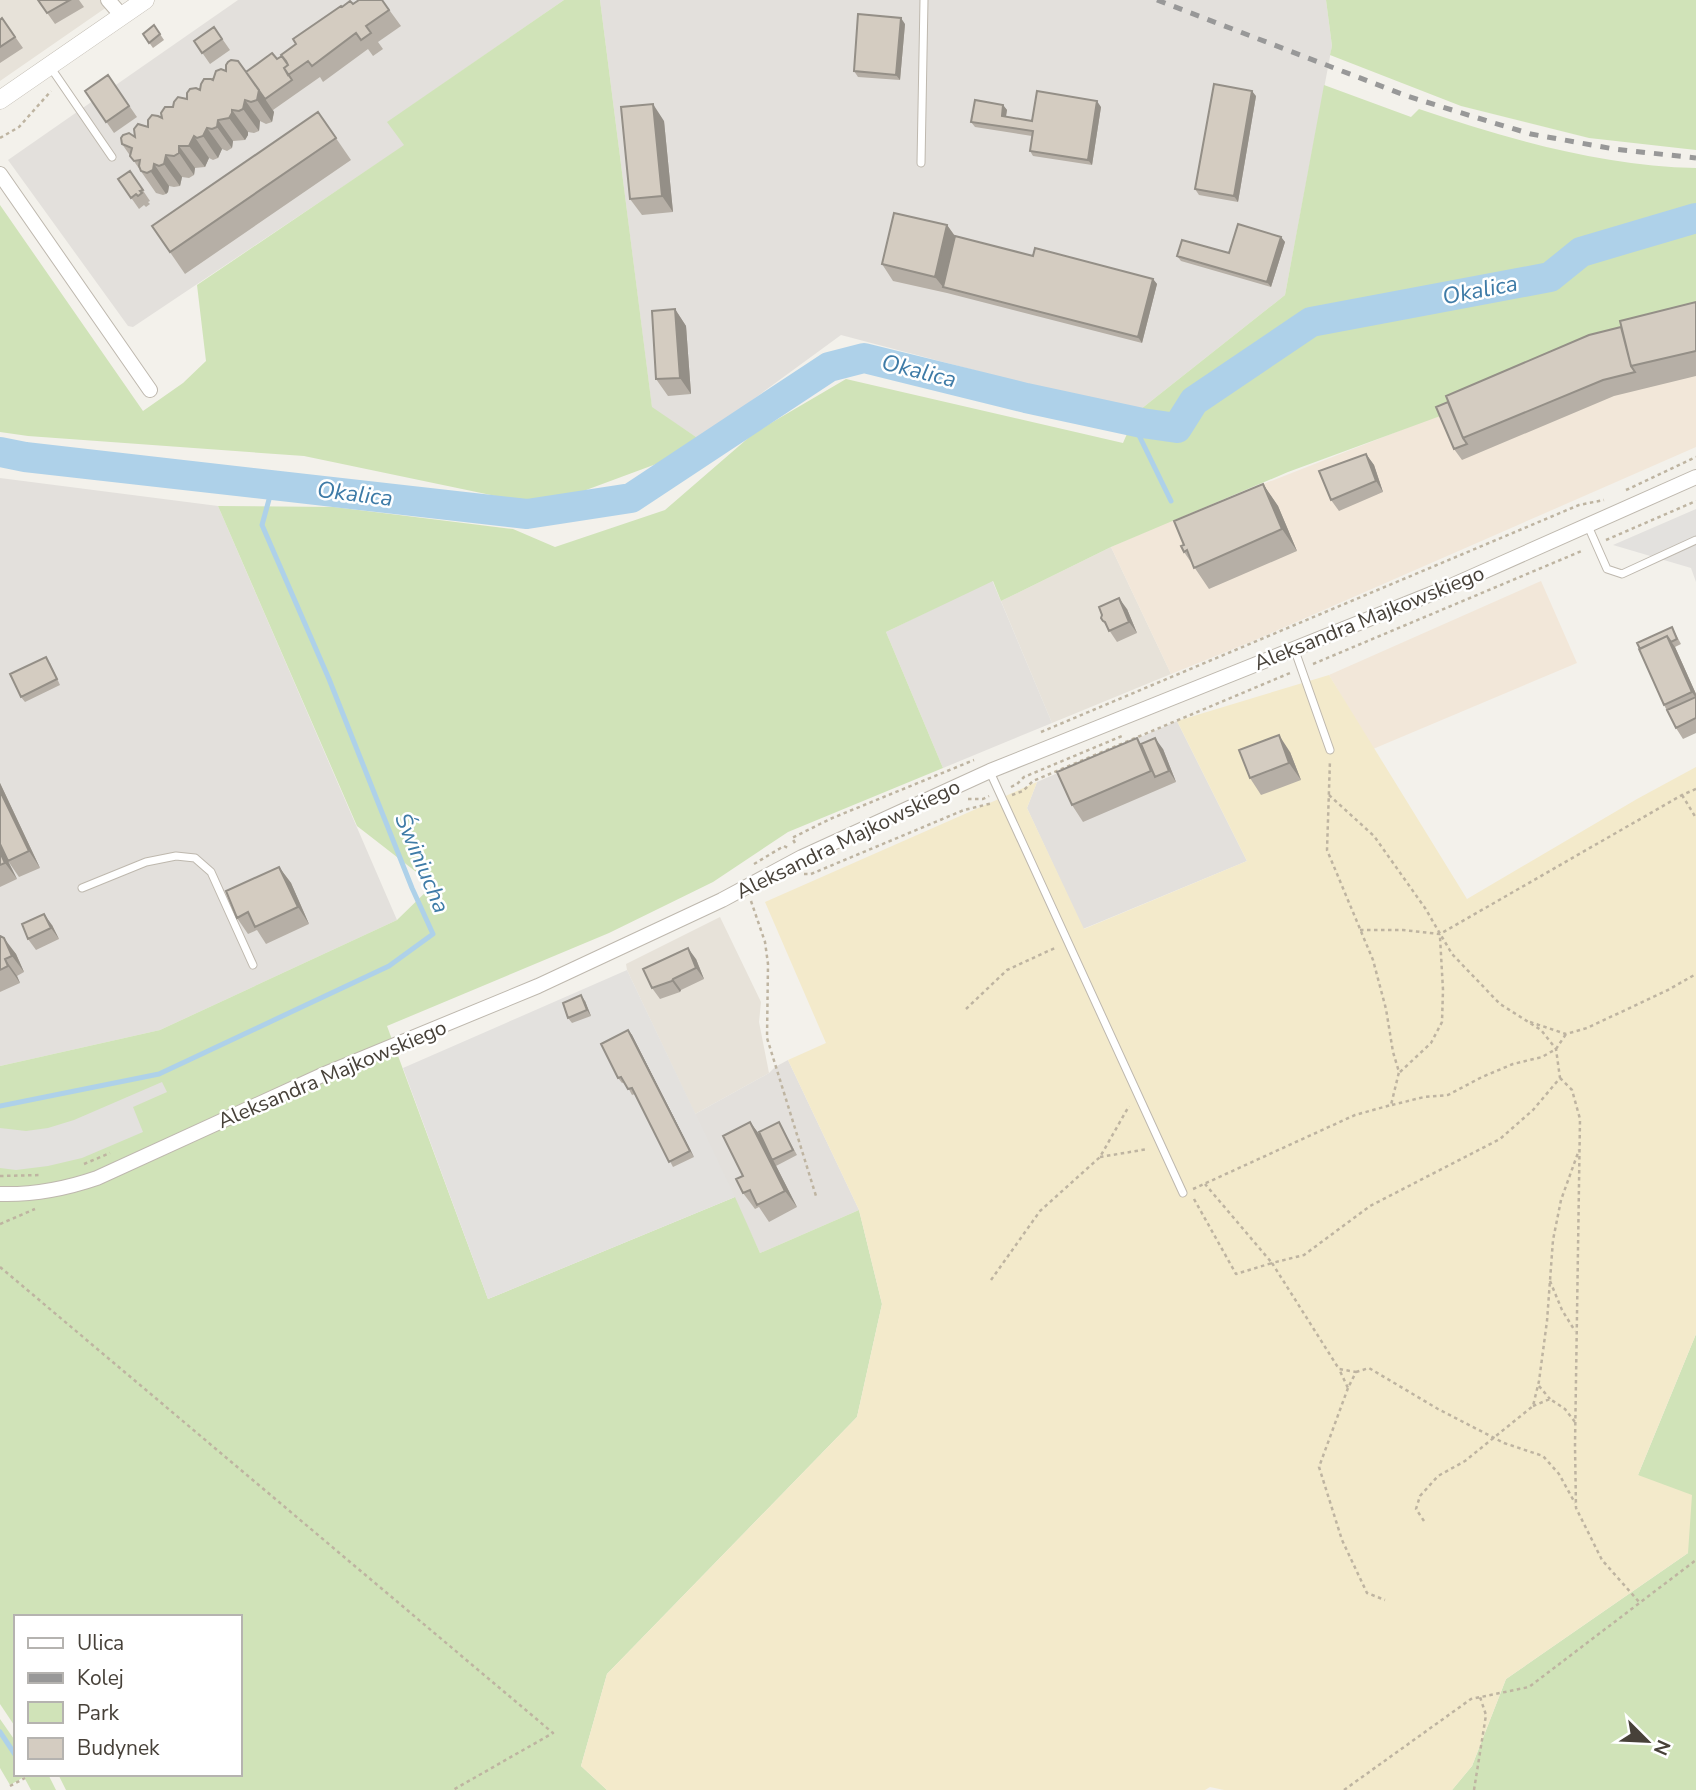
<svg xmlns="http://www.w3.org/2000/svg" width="1696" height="1790" font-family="'Nunito Sans',sans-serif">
	<rect width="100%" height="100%" fill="#f3f1eb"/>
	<path fill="#e7e2d9" d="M0,0H117L0,81Z
		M1111,547L1171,674L1052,723L1001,601Z
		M720,917L761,1002L759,1022L769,1073L695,1114L627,970L626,964Z"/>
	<path fill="#f2e7d9" d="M1696,322V447L1253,641L1171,674L1111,547L1174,519L1442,414Z
		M1541,581L1577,663L1373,749L1329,675Z"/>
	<path fill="#e3e0dc" d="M238,0H564L388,122L405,145L133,327L128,326L8,160Z
		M600,0H1326L1332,46L1285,295L1136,413L841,335L699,439L652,408Z
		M0,478L218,506L397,920L160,1030L0,1066Z
		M992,580L1052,723L943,768L886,632Z
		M1177,721L1247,861L1083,929L1027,808L1037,782Z
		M788,1060L859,1210L760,1253L695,1114L769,1073L775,1067Z"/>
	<path fill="#d0e3b8" d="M564,0H600L652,407L699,439L667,460L543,506L304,456L28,436L0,432V205L143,411L183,383L206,361L197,285L404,145L387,122Z
		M1326,0H1696V150L1589,138L1461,106L1330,55L1332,46Z
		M1324,85L1411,117L1419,109C1508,139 1602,166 1696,168V322L1288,472L1111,547L1001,601L993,581L886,632L943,768L788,832L713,882L609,933L387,1026L488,1299L735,1197L760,1253L859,1210L882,1304L857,1417L607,1674L581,1766L607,1790H66L58,1774H240V1617H16V1728L0,1704V1066L160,1030L397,920L433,885L357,826L218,506L334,507L513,529L555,547L665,510L754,433L846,379L1123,443L1136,413L1285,295Z
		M1696,1334V1790H1452L1472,1766L1506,1679L1688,1553L1638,1475Z
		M0,1719L16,1742V1774H48L56,1790H31L24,1777L10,1785L0,1768Z"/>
	<path fill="#f3eacb" d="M1329,675L1467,899L1637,799L1696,767V1334L1638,1475L1692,1495L1688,1553L1506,1679L1472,1766L1452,1790H1224L1210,1787L1205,1790H607L581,1766L607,1674L857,1417L882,1304L859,1210L788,1060L826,1043L765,902L1037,782L1027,808L1084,929L1247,861L1177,721Z"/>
	<path fill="#e3e1de" d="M1696,509V582L1691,568L1613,545Z
		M627,970L735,1197L488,1299L403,1068Z
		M162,1082L167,1092L133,1107L143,1132L82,1158L48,1166L16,1170L0,1168V1128L26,1131L48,1128L74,1120Z"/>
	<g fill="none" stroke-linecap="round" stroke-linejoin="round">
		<path stroke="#aed1e9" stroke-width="5" d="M1132,421L1171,501
			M0,1106L159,1074L389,966L433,934L412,888L329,679L262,525L273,485
			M0,1732L16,1756"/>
		<path stroke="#aed1e9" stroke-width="30" d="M0,452L25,457L527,514L631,498L829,367L864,358L1026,398L1142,423L1177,428L1194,401L1311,322L1550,277L1581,252L1696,218"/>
		<defs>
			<path id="service" d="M51,68L112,157
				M921,163L924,0
				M1588,526L1607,569L1622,574L1696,540
				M1294,648L1330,750
				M990,772L1183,1193
				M82,888L146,862L176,856L195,858L211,872L253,965"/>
			<path id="minor" d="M108,0L122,16
				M0,174L150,390
				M0,1194C34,1195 65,1189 97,1178L320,1076L538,986L722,900L802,857L990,771L1451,586L1696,477"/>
			<path id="tertiary" d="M0,100L145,0"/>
		</defs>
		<use href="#service" stroke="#beb8ae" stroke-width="9"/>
		<use href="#minor" stroke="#beb8ae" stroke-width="16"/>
		<use href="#tertiary" stroke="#beb8ae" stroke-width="19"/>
		<path stroke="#beb4a1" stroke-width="2.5" stroke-dasharray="3.5 3.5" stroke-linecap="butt" d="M0,138L19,127L51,91
			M1626,490L1696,457
			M1606,540L1696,501
			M1313,664L1584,550
			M1041,732L1579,505L1604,500
			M1011,787L1017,784L1024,777L1122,736
			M1012,795L1023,791L1033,781L1290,673
			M1329,795L1374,836L1425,908L1452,954L1500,1004L1541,1030L1556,1049L1560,1078L1533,1110L1500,1139L1370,1206L1304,1255L1272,1263L1339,1369L1356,1372L1348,1388L1339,1369
			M1682,795L1696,818
			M968,799H983L989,796
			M795,843L792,838L830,819L974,760
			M754,864L784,846L788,848
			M804,874H811L964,810L993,803
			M751,901L765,942L768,964L767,1038L816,1196
			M1360,930H1403L1440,934L1682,795L1696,789
			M966,1009L1007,970L1057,947
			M1530,1022L1566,1034L1587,1028L1668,990L1696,974
			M1400,1072L1431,1043L1442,1022L1443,990L1440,937
			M1560,1078L1572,1090L1580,1119L1575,1445L1576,1508L1602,1560L1640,1603
			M1392,1105L1424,1097L1448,1095L1482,1077L1513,1064L1542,1057L1556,1049L1566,1034
			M1100,1157L1148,1149
			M84,1164L110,1153
			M0,1176L41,1175
			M1193,1189L1355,1115L1391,1105L1399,1072L1393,1052L1386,1009L1373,960L1327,850L1330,760
			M1194,1199L1236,1274L1272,1263L1205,1184
			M0,1224L35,1209
			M0,1267L553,1733L453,1790
			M991,1280L1040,1211L1100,1157L1129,1106
			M1550,1281L1562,1310L1575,1331
			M1356,1372L1369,1368L1438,1409L1504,1443L1543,1456L1559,1474L1575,1503
			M1539,1386L1550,1399
			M1348,1388L1319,1467L1342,1540L1367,1593L1385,1600
			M1533,1406L1550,1399L1565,1409L1575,1422
			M1424,1521L1416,1509L1420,1496L1438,1476L1465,1461L1533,1406L1539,1381L1547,1321L1553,1240L1561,1200L1579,1150
			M10,1786L25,1778
			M1344,1790L1471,1699L1529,1687L1696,1560
			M1474,1790L1486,1715L1480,1697"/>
		<use href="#service" stroke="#fff" stroke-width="7"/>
		<use href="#minor" stroke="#fff" stroke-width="14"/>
		<use href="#tertiary" stroke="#fff" stroke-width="18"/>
		<path stroke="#989898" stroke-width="5" stroke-dasharray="9 9" stroke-linecap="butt" d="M1157,0L1407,96L1494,123L1531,134L1614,149L1696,158"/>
	</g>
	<path fill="#b6afa6" d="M38,0H79L84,7L55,24Z
		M382,0L401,26L378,42L383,49L373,56L368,49L323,82L320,77L273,110L274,112L272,122L266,124L260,121L259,131L254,133L248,132V135L245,140L233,141L232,148L227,151L222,149L218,158L213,160L209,158L205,167L195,168L194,175L189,178L182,177L180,186L174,187L169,186L168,192L166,194L163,195L156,193L122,144L162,118L173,107L187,99L226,71L246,72L277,59L342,7Z
		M2,18L23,48L0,63V20Z
		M905,24L900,80L858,77L854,71Z
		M154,25L164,40L153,48L143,34Z
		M214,27L230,50L210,64L194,41Z
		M108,75L137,117L114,133L85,91Z
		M1256,96L1238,202L1199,195L1195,189Z
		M1003,105L1007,110L1006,117L1032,121L1101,107L1092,165L1033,156L1030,151L1032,136L975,127L971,122Z
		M318,112L351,160L185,274L152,226Z
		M664,121L673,212L642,215L630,199Z
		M130,171L150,201L148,202L150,204L146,207L144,205L139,209L118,179Z
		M947,225L955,236L1033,256L1153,279L1157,284L1142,343L947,293L893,281L882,264Z
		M1281,237L1285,242L1271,287L1181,261L1177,256L1229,253Z
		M1696,302V376L1614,396L1462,460L1454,449L1436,407L1621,327Z
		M675,309L686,326L691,394L668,396L656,379Z
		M1366,454L1374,465L1383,492L1339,511L1331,500Z
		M1263,484L1278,506L1297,551L1209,589L1184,552V545Z
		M1127,609L1137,633L1117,642L1103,621Z
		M1672,627L1681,644L1675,647L1696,694V733L1683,739L1676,728L1664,705Z
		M50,663L60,685L25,702L21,697Z
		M1137,738L1141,744L1163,749L1176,782L1083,822L1072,805Z
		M1290,752L1301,780L1261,795L1250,778Z
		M0,783L40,868L19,877L8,861L0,844Z
		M0,845L17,879L0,887Z
		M279,867L291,883L309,924L266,944L257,930L248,934L237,918Z
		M52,925L59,939L36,950L28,939Z
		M0,936L16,954L24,972L17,976L20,983L0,992Z
		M696,959L704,979L681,990L680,992L660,999L652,988Z
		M585,1001L591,1016L572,1023L568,1018Z
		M628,1030L632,1035L694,1157L673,1167L635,1094L632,1095L625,1082L622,1083L618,1078Z
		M750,1122L761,1137L779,1122L797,1155L776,1166L774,1162L797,1207L769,1222L759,1207L755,1209L743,1193Z"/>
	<path fill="#948f87" d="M901,18L905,24L900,80L896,75Z
		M259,90L274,112L272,122L257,100Z
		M1252,91L1256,96L1238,202L1234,196Z
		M245,100L260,121L259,131L243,109Z
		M1097,101L1101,107L1092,165L1088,160Z
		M653,104L664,121L673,212L662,196Z
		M1003,105L1007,110L1005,121L1002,116Z
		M232,110L248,132V135L245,140L229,118Z
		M218,120L233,141L232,148L217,127Z
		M207,128L222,149L218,158L203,136Z
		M194,136L209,158L205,167L189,146Z
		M179,146L195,168L194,175L179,153Z
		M166,155L182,177L180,186L164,164Z
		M154,164L169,186L168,192L166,194L151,172Z
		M947,225L959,242L943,287L935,277Z
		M1281,237L1285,242L1271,287L1267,282Z
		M1153,279L1157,284L1142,343L1138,337Z
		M675,309L686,326L691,394L680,378Z
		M1366,454L1374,465L1383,492L1376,481Z
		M1263,484L1278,506L1297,551L1282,529Z
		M1119,598L1127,609L1137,633L1129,622Z
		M1667,636L1675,647L1696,694V698L1692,692Z
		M1279,735L1290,752L1301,780L1289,763Z
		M1155,738L1163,749L1176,782L1169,771Z
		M0,783L40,868L29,851L0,791Z
		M0,845L17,879L5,863L0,852Z
		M279,867L291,883L309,924L298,907Z
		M44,914L52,925L59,939L51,928Z
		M4,938L16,954L24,972L12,956Z
		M688,948L696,959L704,979L696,968Z
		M5,959L17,976L20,983L8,966Z
		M673,979L681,990L680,992L672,981Z
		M581,995L585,1001L591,1016L587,1010Z
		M628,1030L632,1035L694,1157L690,1151Z
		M750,1122L762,1138L797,1207L785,1191Z"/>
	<path fill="#d4ccc1" stroke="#948f87" stroke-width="2" d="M38,0H70L47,13Z
		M359,0H382L389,10L366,26L371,33L361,40L356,33L312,66L308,61L288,75L284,68L288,65L281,55L296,44L293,39L341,6L342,7L350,1L353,4Z
		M858,14L901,18L896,75L854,71Z
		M2,18L15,37L0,47V20Z
		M154,25L160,34L149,43L143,34Z
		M214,27L222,39L202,53L194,41Z
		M272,53L277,59L282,56L286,61L288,65L284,68L292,80L265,99L246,72Z
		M231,60L238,61L259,90L257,100L251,102L245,100L243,109L239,111L232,110V113L229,118L218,120L217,127L212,129L207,128L203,136L197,138L194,136L189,146H179V153L174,156L166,155L164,164L159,166L154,164L153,170L147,173L141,171L139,166L140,160L134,161L130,156L132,148L122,144L121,138L123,135L129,133L135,137L134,129L138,124L148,127V120L152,115L158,116L162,118L161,113L165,107H173L174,102L178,97L187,99V93L190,89L196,88L200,90L201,84L204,79H211L213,80L216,71L221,69L226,71V65L228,62Z
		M108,75L129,106L106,122L85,91Z
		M1214,84L1252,91L1234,196L1195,189Z
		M1037,91L1097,101L1088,160L1030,151L1033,131L971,122L975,100L1003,105L1002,116L1032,121Z
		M653,104L662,196L630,199L621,107Z
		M318,112L336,138L170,252L152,226Z
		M130,171L143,190L140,191L142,193L138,196L136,194L131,198L118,179Z
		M894,213L947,225L935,277L882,264Z
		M1238,224L1281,237L1267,282L1177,256L1182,240L1229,253Z
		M955,236L1033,256L1035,248L1153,279L1138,337L943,287Z
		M1696,302V351L1631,366L1620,321Z
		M675,309L680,378L656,379L652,311Z
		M1621,327L1631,366L1635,372L1603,380L1463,438L1446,396L1589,335Z
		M1448,402L1463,438L1467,444L1454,449L1436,407Z
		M1366,454L1376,481L1331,500L1319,471Z
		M1263,484L1282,529L1194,568L1187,550L1184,552L1181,546L1184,545L1174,521Z
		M1119,598L1129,622L1109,631L1105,622L1103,621L1101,618L1102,615L1099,607Z
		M1672,627L1677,639L1671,642L1667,636L1640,649L1637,643Z
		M1667,636L1692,692L1664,705L1639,649Z
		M46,657L57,679L21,697L10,674Z
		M1696,697V718L1676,728L1667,710Z
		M1279,735L1289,763L1250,778L1239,750Z
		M1137,738L1151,771L1072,805L1057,772Z
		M1155,738L1169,771L1155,777L1141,744Z
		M0,791L29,851L8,861L0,844Z
		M0,852L5,863L0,865Z
		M279,867L298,907L255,927L248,912L237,918L226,891Z
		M44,914L51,928L28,939L22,924Z
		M0,936L4,938L12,956L5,959L8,966L0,970Z
		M688,948L696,968L673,979L672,981L652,988L643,969Z
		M581,995L587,1010L568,1018L563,1003Z
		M628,1030L690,1151L669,1162L632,1088L628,1089L621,1077L618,1078L601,1044Z
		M750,1122L785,1191L757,1205L750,1190L743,1193L736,1179L743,1176L723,1136Z
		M779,1122L793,1150L772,1160L759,1132Z"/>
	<g text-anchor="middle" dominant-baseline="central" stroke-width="5" stroke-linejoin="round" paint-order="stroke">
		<g font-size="21" fill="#474139" stroke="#fff">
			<text transform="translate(1369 618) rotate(-22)">Aleksandra Majkowskiego</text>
			<text transform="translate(848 839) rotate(-26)">Aleksandra Majkowskiego</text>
			<text transform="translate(332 1074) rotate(-23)">Aleksandra Majkowskiego</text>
		</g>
		<g font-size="23" font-style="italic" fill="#3e7ba7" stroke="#fff">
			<text transform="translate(1480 290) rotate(-11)">Okalica</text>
			<text transform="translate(919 371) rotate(14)">Okalica</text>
			<text transform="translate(355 494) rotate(7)">Okalica</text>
			<text transform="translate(422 863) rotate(67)">Świniucha</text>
		</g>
	</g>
	<rect x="14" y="1615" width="228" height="161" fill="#ffffff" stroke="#b5b3b0" stroke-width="2"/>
	<rect x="28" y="1638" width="35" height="10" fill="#ffffff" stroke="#b5b3b0" stroke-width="2"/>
	<text x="77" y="1650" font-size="21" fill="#474139">Ulica</text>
	<rect x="28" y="1673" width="35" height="10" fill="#989898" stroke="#b5b3b0" stroke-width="2"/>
	<text x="77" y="1685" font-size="21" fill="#474139">Kolej</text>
	<rect x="28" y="1702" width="35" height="21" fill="#d0e3b8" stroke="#b5b3b0" stroke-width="2"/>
	<text x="77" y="1720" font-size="21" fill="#474139">Park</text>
	<rect x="28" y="1738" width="35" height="21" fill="#d4ccc1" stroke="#b5b3b0" stroke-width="2"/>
	<text x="77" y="1755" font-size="21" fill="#474139">Budynek</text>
	<g transform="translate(1647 1741) rotate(114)" stroke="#ffffff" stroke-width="5" paint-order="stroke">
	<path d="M0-5L12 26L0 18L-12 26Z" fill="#474139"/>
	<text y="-10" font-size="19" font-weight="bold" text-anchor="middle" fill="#474139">N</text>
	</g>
</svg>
